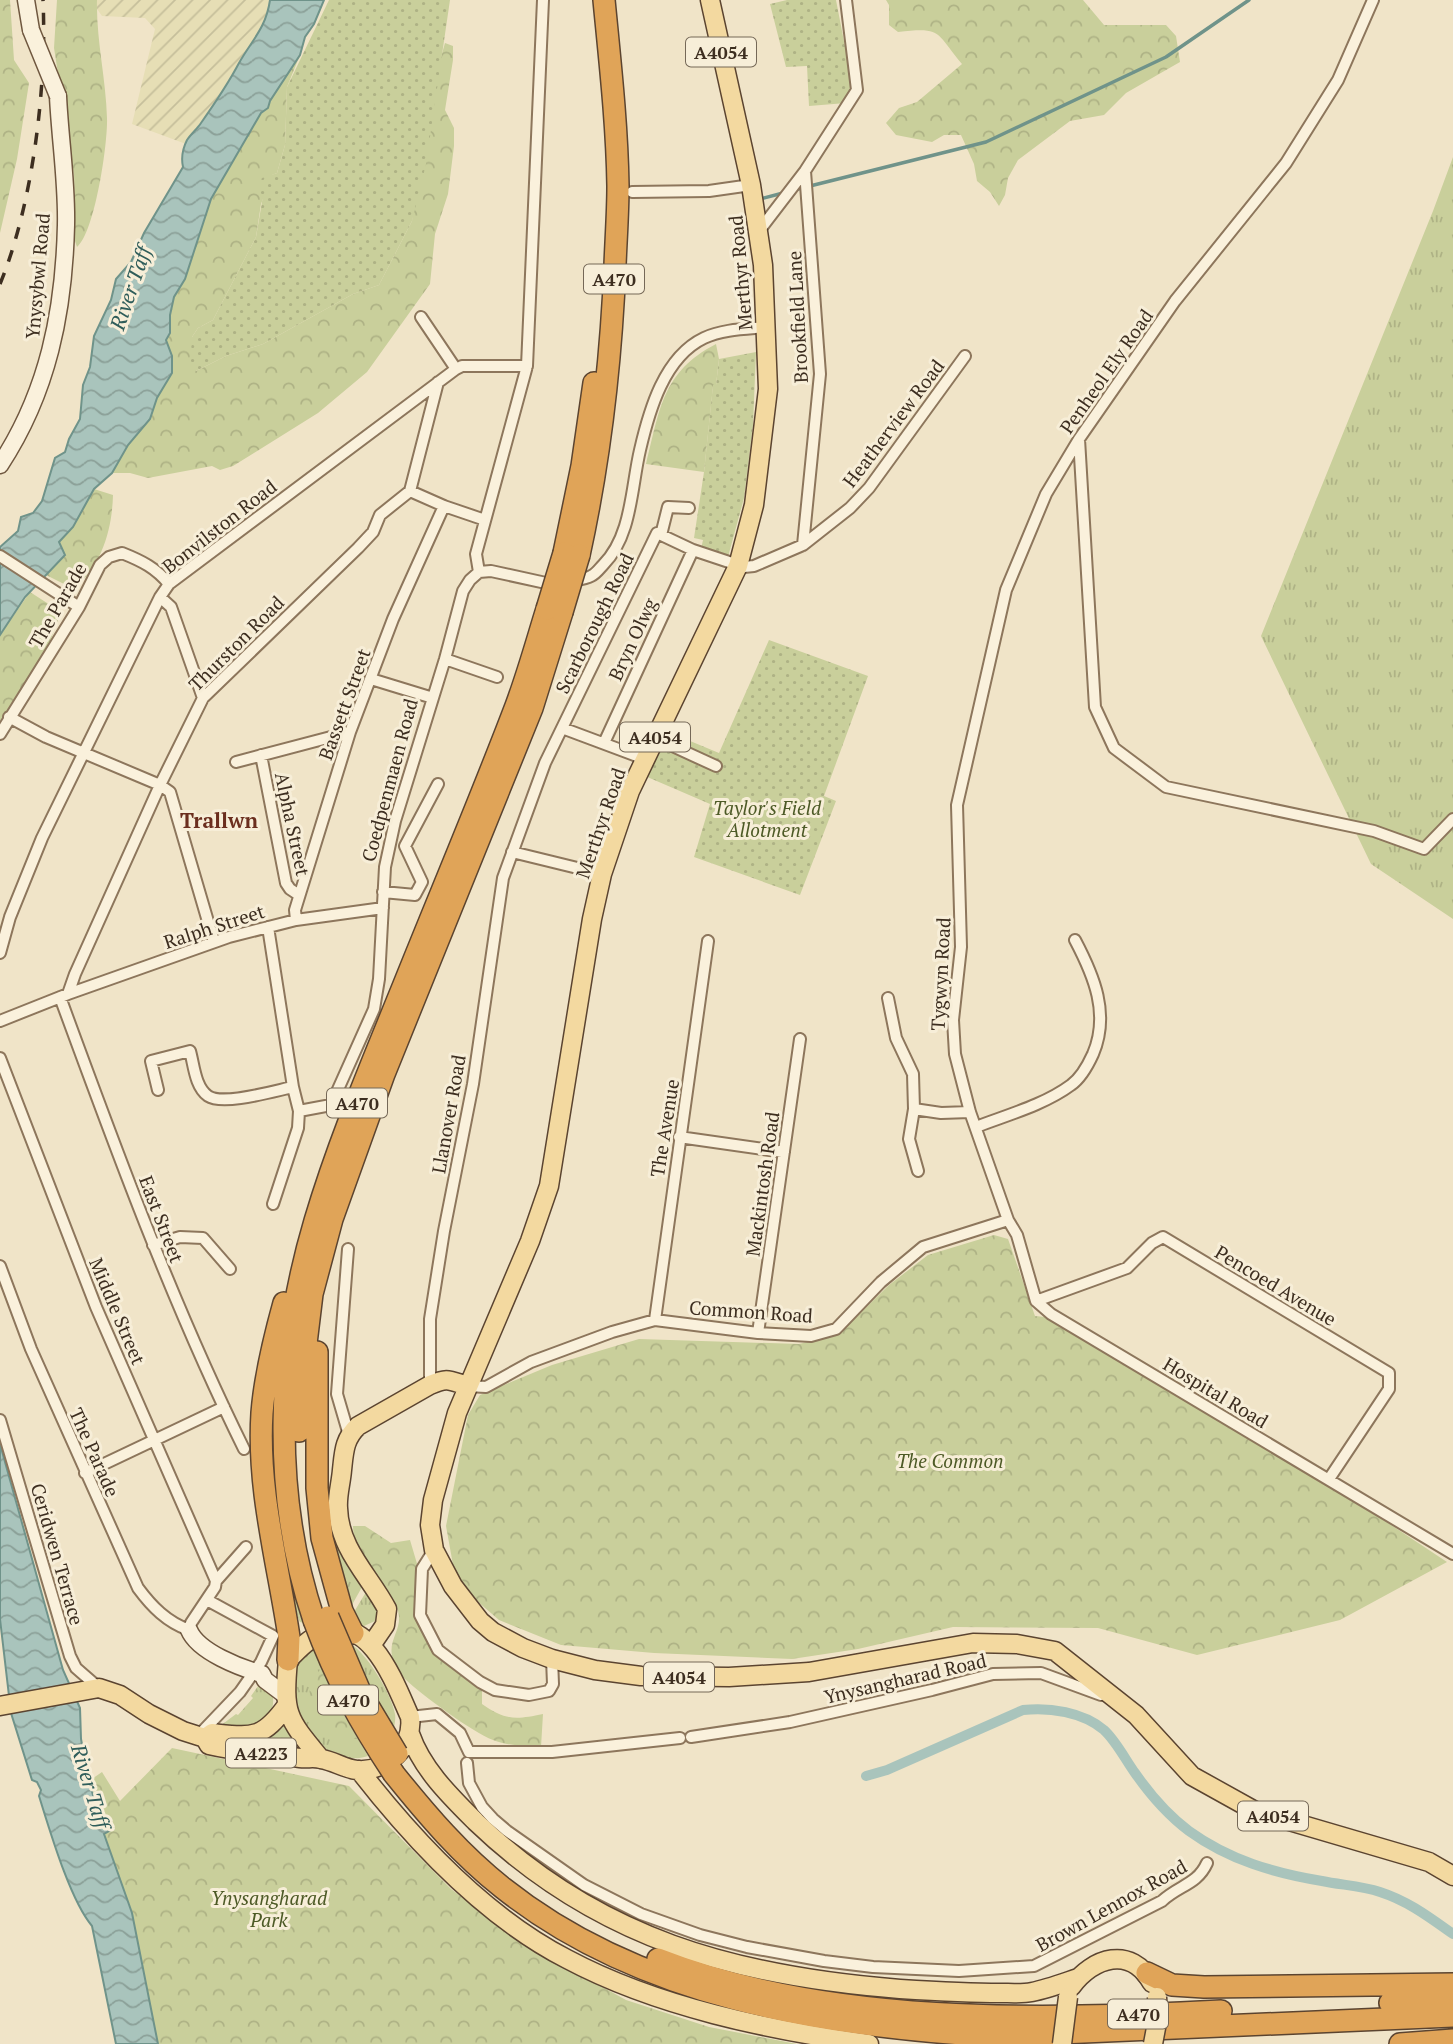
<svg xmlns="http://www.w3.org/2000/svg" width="1453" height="2044" font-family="'PT Serif',serif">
	<defs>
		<pattern id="farmland-furrows" width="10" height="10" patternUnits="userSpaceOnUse" patternTransform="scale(1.75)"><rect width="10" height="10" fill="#e6deb5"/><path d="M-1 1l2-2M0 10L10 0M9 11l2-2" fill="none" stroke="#c6bf9b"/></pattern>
		<pattern id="grass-tufts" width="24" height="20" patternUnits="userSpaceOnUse" patternTransform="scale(1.75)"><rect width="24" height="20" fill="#c9cf9b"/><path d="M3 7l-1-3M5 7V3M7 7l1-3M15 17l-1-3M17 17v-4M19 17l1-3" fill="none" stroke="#aeb285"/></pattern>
		<pattern id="forest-crowns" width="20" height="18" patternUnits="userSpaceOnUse" patternTransform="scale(1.75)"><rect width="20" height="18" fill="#c9cf9b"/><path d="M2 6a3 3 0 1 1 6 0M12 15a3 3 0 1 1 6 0" fill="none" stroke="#aeb285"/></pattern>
		<pattern id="garden-dots" width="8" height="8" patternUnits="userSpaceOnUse" patternTransform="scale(1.75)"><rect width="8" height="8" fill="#c9cf9b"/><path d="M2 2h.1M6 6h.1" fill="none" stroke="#aeb285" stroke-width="1.8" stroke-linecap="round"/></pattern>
		<pattern id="water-waves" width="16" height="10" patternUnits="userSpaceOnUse" patternTransform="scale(1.75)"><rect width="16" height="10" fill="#a9c4bc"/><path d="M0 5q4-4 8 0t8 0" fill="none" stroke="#8ba098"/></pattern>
	</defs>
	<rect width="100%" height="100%" fill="#f0e4c8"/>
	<path fill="url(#farmland-furrows)" d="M97,0H270L268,18L255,37L252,47L186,144L132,124L155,29L145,18L102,16L97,9Z"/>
	<path fill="url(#grass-tufts)" d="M1453,157V919L1371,864L1261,636L1433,211Z
		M279,1343C274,1408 271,1474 283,1538C288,1567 297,1595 304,1623L300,1622L292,1602L268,1460Z
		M330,1515L335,1542L362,1587L348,1612L336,1574Z
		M366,1592L378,1611L375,1621L364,1626L358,1624L351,1617Z
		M347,1642C365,1649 392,1695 395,1714C396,1719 394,1726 394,1731L379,1707Z
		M314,1647L344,1715L368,1756C326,1770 286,1717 293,1678C295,1666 305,1656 314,1647Z
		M261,1682L272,1692C276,1706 270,1722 254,1727C245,1730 229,1727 220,1726L236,1714L238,1715L253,1698L251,1696Z
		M284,1725L298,1747L289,1748L211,1738Z"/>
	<path fill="url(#forest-crowns)" d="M0,0H10L14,60L29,83L17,159L0,233Z
		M57,0H97C96,39 106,79 107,118C108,143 95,232 77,247L71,229L75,206L74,175L54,48Z
		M886,0H1083L1104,25H1166L1176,36L1180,62L1126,93L1104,115L1070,121L1018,160L1008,178L1005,195L999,206L990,192L977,181L974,164L961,135H944L932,142L896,135L886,123L899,108L917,102L962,64C935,32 943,27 898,32L889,25V5Z
		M445,43L453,46V60L445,110L454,128V146L448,194L435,234L430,284L367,372L318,413L233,466L220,470L212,466L148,478L130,473H112L128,445L150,419L156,399L172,373V356L165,339L170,333V315L174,296L185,279L211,199L261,113L268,108L270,101L300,55L287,87L285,145L277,173L272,175L261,204L256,237L213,320L198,328L192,337L196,371L226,356L263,344L353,294L379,285L412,221L423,121Z
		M716,344L719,359L716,385L713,386L704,472L646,464C660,409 662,372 716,344Z
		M94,489L113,495C112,530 102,565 74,589L46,575L65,555L59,542L73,527Z
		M30,592L61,612L48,647L0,721V635Z
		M994,1235L1008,1239L1035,1316L1045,1317L1373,1513L1447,1562L1340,1620L1197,1655L1098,1628L953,1627L858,1649L792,1659L654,1653L561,1645L499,1620L477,1601L455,1576L446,1526L468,1415L480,1395L552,1365L639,1339L799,1344L839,1334L889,1285L928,1255Z
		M353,1526H365L391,1543L410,1540L418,1567L417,1617L440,1658L482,1687V1704C505,1720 515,1720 543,1714L541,1747C524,1746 509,1746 493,1740C472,1732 422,1695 405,1679C400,1674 394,1663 392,1656C388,1635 409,1625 393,1600C379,1577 353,1553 353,1526Z
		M322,1667L344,1715L357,1739H334C315,1720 311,1712 309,1685Z
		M172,1748L349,1786L451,1889L525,1944L626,2000L709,2027L797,2044H158L132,1913L104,1833L113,1829L102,1828L89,1781L102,1772L120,1801Z"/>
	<path fill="url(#garden-dots)" d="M329,0H450L426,164L412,221L379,285L353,294L263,344L226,356L196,371L190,367L192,337L198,328L213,320L256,237L263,196L257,189L262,178L277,173L285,145L287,87Z
		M787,0H836L853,88L846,103L809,106L807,66L786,67L770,4Z
		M756,352L753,425L744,498L728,557L701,549L703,540L694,538L704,472L713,385H716L719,359Z
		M769,640L868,676L824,796L836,801L800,895L694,857L710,804L645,776L666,731L719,753Z"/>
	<path fill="url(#water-waves)" stroke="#6f938a" stroke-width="2" d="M270,0H324L314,24L305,37L300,55L270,101L268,108L261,113L211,199L185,279L174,297L170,315V333L166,340L172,356V373L157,398L150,419L128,445L112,473L94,489L73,527L59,542L65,555L25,597L0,635V547L18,531L21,517L33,513L42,501L55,458L65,452L69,439L80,419L83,385L90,367L94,336L111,300L116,279L131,262L144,233L183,167C181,158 183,148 187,140C191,134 197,129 201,123C215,103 228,84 239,63C252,40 266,28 270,0Z
		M0,1444L63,1670L80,1708L81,1739L89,1781L102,1827L110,1824L113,1829L104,1834L132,1913L158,2044H116L92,1926C70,1900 50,1831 39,1796L41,1790L37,1782L32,1780L11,1713L0,1619Z"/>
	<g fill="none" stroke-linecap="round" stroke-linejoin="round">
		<path stroke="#6f938a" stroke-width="3.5" d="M794,190L986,142L1166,57L1249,0
			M760,199L783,193"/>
		<path stroke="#a9c4bc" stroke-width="10" d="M866,1776L887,1770L1023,1710C1049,1707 1083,1712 1104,1730C1116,1741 1125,1759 1135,1773C1149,1793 1169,1816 1189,1831C1229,1860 1274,1873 1322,1881C1341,1885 1362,1886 1380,1892C1408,1901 1429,1917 1453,1934"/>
		<defs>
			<path id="street" d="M1373,0L1338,80L1286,163L1175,301L1079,439L1046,494L1006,590L957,805L961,947L953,1020L955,1054L970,1112L1008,1220L1017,1235L1036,1301L1051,1314L1453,1554
				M632,192L709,191L751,185
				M759,231L805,171L857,90L846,0
				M421,317L456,369
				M1079,439L1095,707L1114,748L1166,787L1374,831L1424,849L1453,819
				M410,491L444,506L485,520
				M661,535L668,507L689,508
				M803,545L820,374L805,171
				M0,556L79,607
				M479,572L476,554L527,366L543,0
				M479,572L491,571L555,585
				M571,581C577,580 586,579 591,576C596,574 600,568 603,565C632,536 631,488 640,450C649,411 664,357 704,338C723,329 747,329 767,327
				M160,597L171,607L203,698
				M445,659L497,677
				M371,679L433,698
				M9,717L46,737L160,785L170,792L214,942
				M562,728L645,759
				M0,734L79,607L100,565L109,557L122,553C142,561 156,568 169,584
				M655,738L716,766
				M604,743L693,550
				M261,755L286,883L290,889L299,895
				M236,762L350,732
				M512,852L602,874
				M383,892L415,895L422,882L405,846L438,784
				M296,920L295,910L350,732L393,619L444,506
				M268,927L293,1087L299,1111L298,1128L273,1204
				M0,953L10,917L42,838L160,597L169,584L456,369L462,366H527
				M68,994L75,974L160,785L203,698L358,548L373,532L380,515L410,491L438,382
				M60,997C116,1150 172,1303 244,1449
				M888,998L896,1038L913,1074L914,1109L941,1113L970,1112
				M0,1021L68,994L229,937L296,920L383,908
				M0,1058L96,1307L216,1581L215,1587L191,1623L189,1630C167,1622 152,1607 138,1588L31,1349L0,1266
				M158,1090L151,1061L190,1051C194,1065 195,1087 208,1096C223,1106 274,1091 293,1087
				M914,1109L909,1139L918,1171
				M299,1111L331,1105L374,1009L379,979L385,867L395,821L445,659L463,591L470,580L479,572
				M976,1127C1007,1115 1044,1105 1071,1085C1081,1078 1088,1065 1093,1054C1110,1014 1094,976 1075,940
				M679,1137L784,1152
				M153,1245L180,1237L203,1238L230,1269
				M348,1249L337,1394L349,1435
				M1036,1301L1127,1268L1152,1243L1163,1237L1389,1373V1389L1329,1479
				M655,1320L708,941
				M758,1333L800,1039
				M430,1385V1319L444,1231L473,1084L503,878L545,763L657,533L693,550L744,567L754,566L803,545L850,508L869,488L965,356
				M467,1386L486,1387L531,1362L612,1332L655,1320L758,1333L811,1336L836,1329L881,1282L923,1247L1008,1220
				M0,1420L70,1656L76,1668L99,1688
				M85,1473L224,1407
				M434,1550L422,1569L420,1615L438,1650L480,1682L495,1690L529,1695L549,1691L553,1684L552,1659
				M216,1581L246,1547
				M410,1717L437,1714L460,1733L469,1752H552L680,1738
				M198,1736L240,1692L261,1662L273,1636L207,1600
				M691,1737L790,1722L932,1690L993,1674L1041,1673L1101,1695
				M467,1763L469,1783L482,1807L493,1819L507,1831L584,1885L641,1914L700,1935L747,1947L824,1961L873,1967L959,1971L1034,1966L1162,1901C1179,1885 1197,1885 1207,1863"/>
			<path id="secondary" d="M26,0L31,30
				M0,465C48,392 64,312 66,225C67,182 60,139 58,96
				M189,1630C198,1652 241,1668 262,1674L265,1680L285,1695"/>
			<path id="primary" d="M710,0L751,185L763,265L768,389L754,505L738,566L630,791L602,874L592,919L549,1186L530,1241L457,1413L433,1500L430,1525L434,1550L453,1586L480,1621L493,1632L523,1648L552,1659L595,1670L641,1676L729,1677L809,1672L973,1643L1017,1644L1055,1651L1136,1715L1192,1776L1255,1811L1429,1862L1453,1876
				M372,1644L385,1625L387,1609C369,1575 339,1549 338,1508C337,1496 341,1483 342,1470C344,1452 344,1439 358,1426L430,1385C448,1377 449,1380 467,1386
				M0,1706L99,1688L120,1695L149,1714L183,1731L205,1738
				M410,1734C422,1769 450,1796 476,1822C598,1939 735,1976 900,1989C933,1991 966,1993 1000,1993C1010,1993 1022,1994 1032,1992C1047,1989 1063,1983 1078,1978
				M205,1738L209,1745C239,1752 270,1754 300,1758C307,1759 314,1757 321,1759C334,1761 345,1769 357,1770C387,1772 414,1746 410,1717C395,1684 370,1612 322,1633C308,1639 298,1650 288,1660C283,1714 287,1718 320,1758
				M205,1738L212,1733C252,1737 262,1740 287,1705
				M359,1770C415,1842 485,1917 567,1959C657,2007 769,2030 869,2044
				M1071,1987C1093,1957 1131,1945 1152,1983"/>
			<path id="highway" d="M564,553L582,466L594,383
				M579,555C600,459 611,363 615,265C616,239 618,212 618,186C617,124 610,62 604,0
				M284,1303C274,1339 265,1375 262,1413C257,1489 278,1563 289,1637L288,1660
				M317,1352V1488L322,1538L342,1611L353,1633
				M299,1431V1401L312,1294L332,1219L384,1074L532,708L562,612
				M314,1620C271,1492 277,1349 315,1221C339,1140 373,1061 405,982C442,890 481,798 516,706C528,674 537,641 547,609
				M394,1774C427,1815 461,1855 503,1888C640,1997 823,2026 992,2036L1453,2016
				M658,1959C829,2026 1041,2020 1221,2011
				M1147,1973L1172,1985L1204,1987L1453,1984
				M1390,2003L1453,2001
				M1400,2044L1453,2040"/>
		</defs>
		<use href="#street" stroke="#8d765c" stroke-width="14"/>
		<use href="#secondary" stroke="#6f573f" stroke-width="19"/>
		<use href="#primary" stroke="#5b4430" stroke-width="21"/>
		<use href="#highway" stroke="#5b4430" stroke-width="24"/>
		<use href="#street" stroke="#faf1dc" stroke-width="10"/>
		<use href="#secondary" stroke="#faf1dc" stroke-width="16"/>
		<use href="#primary" stroke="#f3d9a0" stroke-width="18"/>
		<use href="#highway" stroke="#e0a458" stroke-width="21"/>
		<path stroke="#3d2e20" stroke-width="3.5" stroke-dasharray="12 12" stroke-linecap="butt" d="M0,284C33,204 47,86 43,0"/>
		<defs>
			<path id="secondary-bridge" d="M31,30L58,96"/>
			<path id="primary-bridge" d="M1062,2044L1068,1997
				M1153,2044L1158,2017L1157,1997"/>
			<path id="highway-bridge" d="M547,609L564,553
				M562,612L579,555
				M328,1617L361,1694L397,1754
				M314,1620C336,1679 359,1721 394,1774"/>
		</defs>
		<use href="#secondary-bridge" stroke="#6f573f" stroke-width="19" stroke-linecap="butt"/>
		<use href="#primary-bridge" stroke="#5b4430" stroke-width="21" stroke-linecap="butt"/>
		<use href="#highway-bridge" stroke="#5b4430" stroke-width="24" stroke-linecap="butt"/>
		<use href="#secondary-bridge" stroke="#faf1dc" stroke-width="16"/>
		<use href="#primary-bridge" stroke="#f3d9a0" stroke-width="18"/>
		<use href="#highway-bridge" stroke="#e0a458" stroke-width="21"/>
	</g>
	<g text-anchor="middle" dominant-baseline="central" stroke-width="6" stroke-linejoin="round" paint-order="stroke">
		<g fill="#f7eed8" stroke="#756857" stroke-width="2">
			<rect x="686" y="37.5" width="70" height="29" rx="5"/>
			<rect x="584" y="264.5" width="60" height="29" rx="5"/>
			<rect x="620" y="722.5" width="70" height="29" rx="5"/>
			<rect x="327" y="1088.5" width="60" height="29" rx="5"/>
			<rect x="644" y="1662.5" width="70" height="29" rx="5"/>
			<rect x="318" y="1685.5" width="60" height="29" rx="5"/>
			<rect x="226" y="1738.5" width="70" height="29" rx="5"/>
			<rect x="1238" y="1801.5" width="70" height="29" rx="5"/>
			<rect x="1108" y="1999.5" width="60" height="29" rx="5"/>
		</g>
		<g font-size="18" font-weight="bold" fill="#3d2e20">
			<text x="721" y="52">A4054</text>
			<text x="614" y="279">A470</text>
			<text x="655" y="737">A4054</text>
			<text x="357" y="1103">A470</text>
			<text x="679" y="1677">A4054</text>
			<text x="348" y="1700">A470</text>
			<text x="261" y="1753">A4223</text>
			<text x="1273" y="1816">A4054</text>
			<text x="1138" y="2014">A470</text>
		</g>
		<g font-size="19" fill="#3d2e20" stroke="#f7eed8">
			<text transform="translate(740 273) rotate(-95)">Merthyr Road</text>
			<text transform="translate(37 276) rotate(-85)">Ynysybwl Road</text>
			<text transform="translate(797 317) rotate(-93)">Brookfield Lane</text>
			<text transform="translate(1106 371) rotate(-55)">Penheol Ely Road</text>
			<text transform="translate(893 423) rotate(-53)">Heatherview Road</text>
			<text transform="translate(219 526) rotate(-38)">Bonvilston Road</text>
			<text transform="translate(57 605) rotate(-60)">The Parade</text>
			<text transform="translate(594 623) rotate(-64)">Scarborough Road</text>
			<text transform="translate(632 639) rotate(-65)">Bryn Olwg</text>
			<text transform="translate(236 643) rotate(-45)">Thurston Road</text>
			<text transform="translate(344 704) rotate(-70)">Bassett Street</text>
			<text transform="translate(389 780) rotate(-75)">Coedpenmaen Road</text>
			<text transform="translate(600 823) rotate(-71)">Merthyr Road</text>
			<text transform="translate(293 824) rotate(78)">Alpha Street</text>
			<text transform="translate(214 926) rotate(-18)">Ralph Street</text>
			<text transform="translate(940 974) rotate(-87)">Tygwyn Road</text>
			<text transform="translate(448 1114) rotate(-80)">Llanover Road</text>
			<text transform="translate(664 1128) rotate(-81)">The Avenue</text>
			<text transform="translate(762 1184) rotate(-82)">Mackintosh Road</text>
			<text transform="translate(162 1219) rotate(69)">East Street</text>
			<text transform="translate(1276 1285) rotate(31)">Pencoed Avenue</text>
			<text transform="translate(118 1311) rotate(67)">Middle Street</text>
			<text transform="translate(751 1311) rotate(4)">Common Road</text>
			<text transform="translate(1216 1392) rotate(31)">Hospital Road</text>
			<text transform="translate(95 1452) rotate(66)">The Parade</text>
			<text transform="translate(58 1554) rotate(74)">Ceridwen Terrace</text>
			<text transform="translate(905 1678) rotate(-13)">Ynysangharad Road</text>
			<text transform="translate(1111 1905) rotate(-29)">Brown Lennox Road</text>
		</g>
		<g font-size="19" font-style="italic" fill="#4d5a26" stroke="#f7eed8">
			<text x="767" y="807">Taylor's Field<tspan x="767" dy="22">Allotment</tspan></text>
			<text x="950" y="1460">The Common</text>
			<text x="269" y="1897">Ynysangharad<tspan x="269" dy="22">Park</tspan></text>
		</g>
		<g font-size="21" font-style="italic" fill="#2f5d5a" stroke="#f7eed8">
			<text transform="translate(130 288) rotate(-71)">River Taff</text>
			<text transform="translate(91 1786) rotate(73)">River Taff</text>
		</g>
		<g font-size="21" font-weight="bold" fill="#6b2e1e" stroke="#f7eed8">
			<text x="219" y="820">Trallwn</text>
		</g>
	</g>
</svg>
